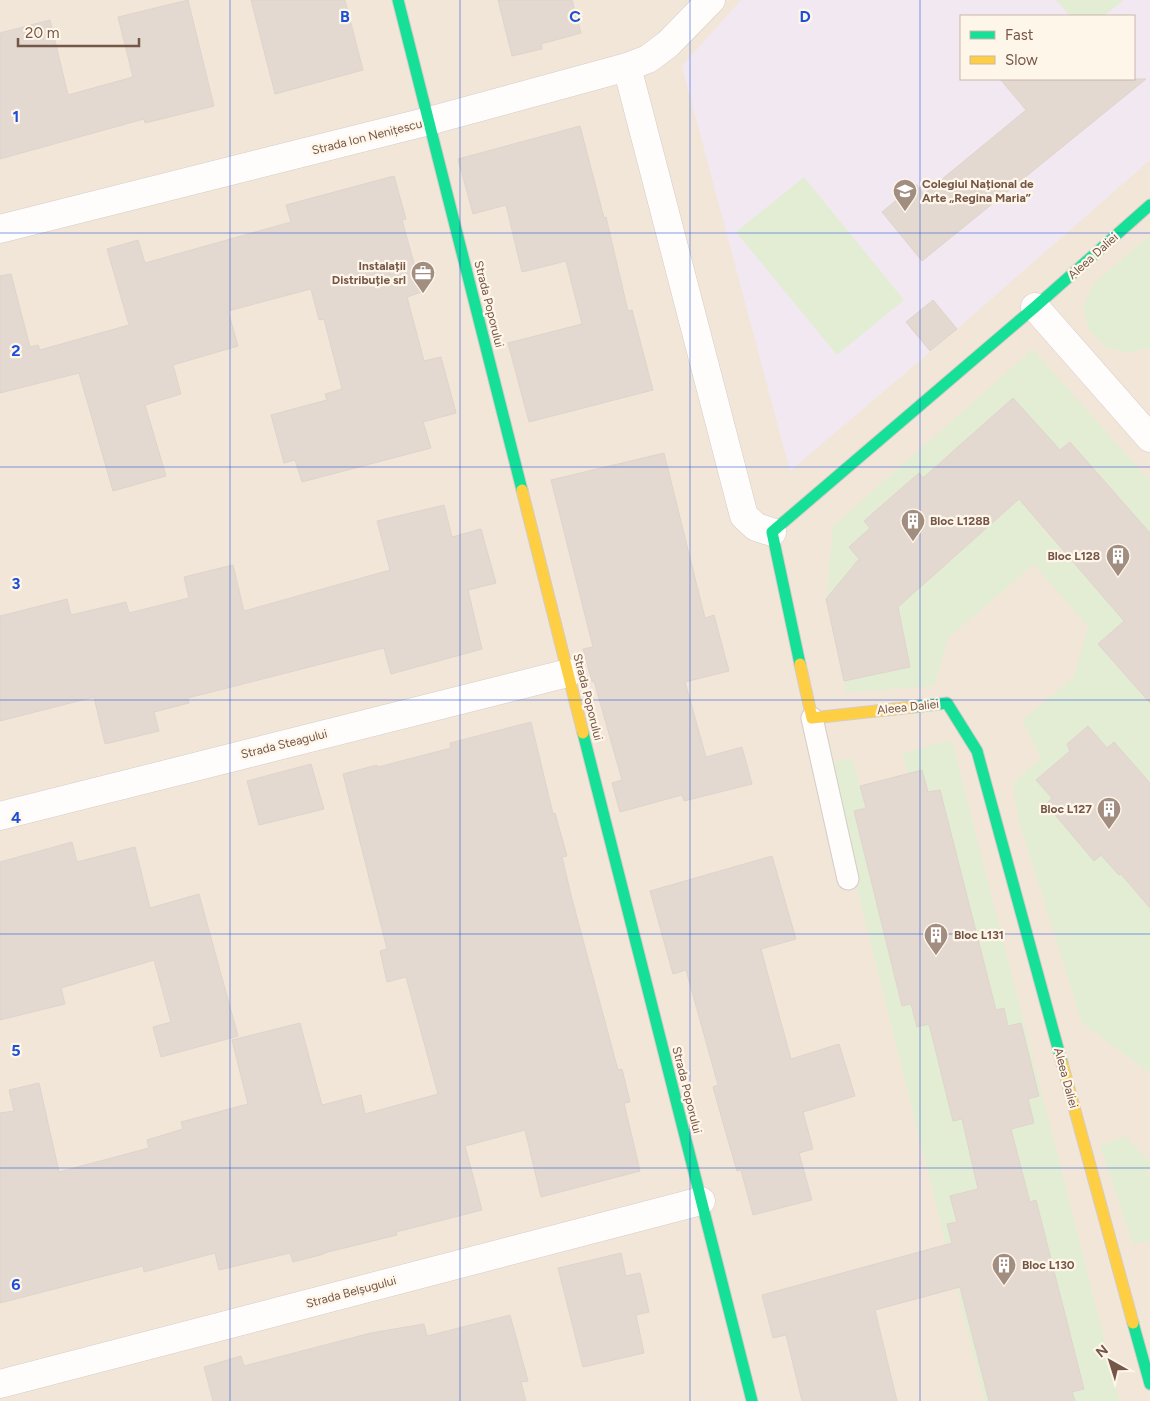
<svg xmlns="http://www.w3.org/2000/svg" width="1150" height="1401" font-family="Figtree,sans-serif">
	<rect width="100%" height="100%" fill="#f6f1e9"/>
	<path fill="#f2e6d9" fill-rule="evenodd" d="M0,0H1150V1401H0ZM961,16H1134V79H961Z"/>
	<path fill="#f2e8f2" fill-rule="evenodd" d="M741,0H1150V160L957,329L790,471L682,66ZM961,16H1134V79H961Z"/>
	<path fill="#e3edd4" d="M1056,0H1124L1104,16H1070Z
		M804,177L904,300L837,355L736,232Z
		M1150,235V347L1130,353L1108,348L1089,331L1083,308L1093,284Z
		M1033,349L1150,481V533L1071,442L1060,450L1013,398L923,478L919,473L864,521L870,528L849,547L859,559L826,599L833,526Z
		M1012,492L1124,621L1098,644L1146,699L1150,696V1073L1082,1023L1018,818L1013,783L1041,758L1022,720L1074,677L1088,627L1034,564L948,638L934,686L845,693L844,681L910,667L895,595Z
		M952,740L1120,1401H1075L1072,1392L1084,1389L1036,1200L1030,1202L1023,1177L950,1196L957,1222L947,1225L989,1401H985L826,764L852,758L866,808L917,1027L938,1023L935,1048L954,1121L1039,1096L1021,1023L1008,1026L1003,1008L981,1014L989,980L970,907L957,910L940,790L928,792L922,770L907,774L903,753Z
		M1125,1136L1150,1163V1170L1146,1174L1150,1178V1241L1133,1244L1100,1146Z"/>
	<path fill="#e3d9d1" stroke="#dfd4cb" d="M188,0L214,106L145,123L144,119L0,159V33L50,20L68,95L133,77L118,17Z
		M251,0H345L363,70L275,94Z
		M498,0H572L581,33L541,44L542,49L512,56Z
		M1000,79H1146L922,261L882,212L916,184L924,194L1026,110Z
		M580,126L604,218L606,217L628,311L632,310L653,390L529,422L508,343L582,324L566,261L522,272L506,205L473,214L458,159Z
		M394,176L406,219L402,220L422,292L407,297L424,361L441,357L456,413L423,422L431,448L302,482L295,460L284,463L271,415L327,400L325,394L342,389L324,319L319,320L311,289L228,311L238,346L173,365L181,394L145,405L166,476L113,491L79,373L0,393V276L11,274L30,347L38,345L40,350L129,325L107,249L138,240L145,263L291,222L286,205Z
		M933,300L957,329L930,351L906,322Z
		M1013,398L1060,450L1070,442L1150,533V703L1098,644L1124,621L1019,499L898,607L910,667L844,681L826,599L859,559L849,547L870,528L864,521L919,473L923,478Z
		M664,453L705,618L714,615L729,671L685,682L706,757L742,747L752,784L684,801L682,795L620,812L612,783L622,780L594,681L592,682L583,649L593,647L551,480Z
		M444,505L452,537L481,529L496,583L468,590L482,649L391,674L384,648L188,698L189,703L154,712L159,731L105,744L94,697L0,721V616L67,599L71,615L126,602L129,613L189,598L184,577L233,565L244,611L390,570L377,521Z
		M531,722L553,814L555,813L567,856L562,857L572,899L618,1070L622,1069L630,1102L624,1103L640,1171L541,1197L525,1130L465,1146L482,1210L396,1232L397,1235L324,1253V1254L293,1262L290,1253L219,1270L215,1253L144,1272L143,1266L0,1303V1113L14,1111L9,1090L39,1083L59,1172L149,1148L147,1140L183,1129L181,1122L248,1104L232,1040L300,1023L322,1105L361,1095L365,1114L438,1094L406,977L387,982L380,951L387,949L343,774L377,765L378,767L451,748L450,743Z
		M1088,726L1107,748L1114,742L1150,783V908L1121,874L1119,875L1101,855L1094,861L1046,804L1052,798L1036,780L1070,751L1067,744Z
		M311,764L324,809L259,825L247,781Z
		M922,770L928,792L940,790L996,1010L1004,1008L1008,1026L1021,1023L1039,1096L1028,1099L1034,1123L1011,1129L1030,1202L1036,1200L1084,1389L1072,1392L1075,1401H989L960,1287L875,1310L897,1401H802L786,1335L773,1338L762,1295L952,1243L947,1224L957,1222L950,1196L978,1189L962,1119L953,1121L929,1024L917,1027L911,1004L902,1006L854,811L866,808L860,786Z
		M72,842L77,862L135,847L150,908L199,894L238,1036L161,1057L153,1027L171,1022L154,960L61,988L65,1004L0,1020V862Z
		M772,856L796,939L761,949L791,1059L839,1044L855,1096L803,1112L813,1149L799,1153L812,1200L753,1215L741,1170L737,1171L724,1126L713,1087L718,1085L686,970L673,974L650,891Z
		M621,1253L626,1276L640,1273L649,1312L636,1315L644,1353L583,1367L558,1268Z
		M510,1315L528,1381L521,1382L526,1401H213L204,1367L241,1356L244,1366L371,1333L424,1324L427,1336Z"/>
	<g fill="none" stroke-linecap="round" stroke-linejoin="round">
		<defs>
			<path id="lane" d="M812,718L848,879"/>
			<path id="street" d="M627,67L744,516L756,527L772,532
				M0,229L429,121L627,67L648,59L668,44L711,0
				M1035,307L1150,438
				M0,816L568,673
				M0,1384L701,1201"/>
			<path id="fast" d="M398,0L522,490
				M800,664L772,532L1035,307L1150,205
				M913,707L947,703L977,751L1062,1063
				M583,733L752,1401
				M1133,1323L1150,1384"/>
			<path id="slow" d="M522,490L583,733
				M800,664L812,718L913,707
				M1062,1063L1133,1323"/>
		</defs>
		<use href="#lane" stroke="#d5ccc6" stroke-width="23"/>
		<use href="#street" stroke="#d5ccc6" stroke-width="29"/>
		<use href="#fast" stroke="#d6ccc6" stroke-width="13"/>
		<use href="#slow" stroke="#d6ccc6" stroke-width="13"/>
		<use href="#lane" stroke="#fefdfc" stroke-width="21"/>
		<use href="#street" stroke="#fefdfc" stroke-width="28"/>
		<use href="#fast" stroke="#16e098" stroke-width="11"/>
		<use href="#slow" stroke="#ffcf43" stroke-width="11"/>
	</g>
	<path fill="none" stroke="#1d4ed8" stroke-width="1" stroke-opacity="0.55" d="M230,0V1401M460,0V1401M690,0V1401M920,0V1401M0,233H1150M0,467H1150M0,700H1150M0,934H1150M0,1168H1150"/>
	<defs>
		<symbol id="school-pin" viewBox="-11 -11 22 30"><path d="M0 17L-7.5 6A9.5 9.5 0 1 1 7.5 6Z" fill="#a28d81" stroke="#fff6ea"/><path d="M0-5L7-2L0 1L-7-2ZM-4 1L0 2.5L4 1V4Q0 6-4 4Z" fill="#fff"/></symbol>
		<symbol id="office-pin" viewBox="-11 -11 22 30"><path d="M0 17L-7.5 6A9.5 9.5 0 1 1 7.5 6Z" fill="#a28d81" stroke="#fff6ea"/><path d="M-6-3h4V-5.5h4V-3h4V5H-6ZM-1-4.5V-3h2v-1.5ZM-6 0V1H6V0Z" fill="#fff"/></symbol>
		<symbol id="building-pin" viewBox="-11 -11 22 30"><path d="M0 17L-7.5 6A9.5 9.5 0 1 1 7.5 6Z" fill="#a28d81" stroke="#fff6ea"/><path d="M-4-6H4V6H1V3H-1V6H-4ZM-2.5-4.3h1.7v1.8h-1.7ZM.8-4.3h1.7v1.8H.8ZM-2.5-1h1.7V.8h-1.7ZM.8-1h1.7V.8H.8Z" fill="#fff"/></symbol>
	</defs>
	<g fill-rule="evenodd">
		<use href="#school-pin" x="891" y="177" width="28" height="38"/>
		<use href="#office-pin" x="409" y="259" width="28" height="38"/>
		<use href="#building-pin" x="899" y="507" width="28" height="38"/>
		<use href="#building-pin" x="1104" y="542" width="28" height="38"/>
		<use href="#building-pin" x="1095" y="795" width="28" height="38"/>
		<use href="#building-pin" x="922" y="921" width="28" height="38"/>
		<use href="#building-pin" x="990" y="1251" width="28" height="38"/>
	</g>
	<g text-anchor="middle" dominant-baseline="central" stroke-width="4.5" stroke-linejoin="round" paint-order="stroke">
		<g font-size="12" fill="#755749" stroke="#fff6ea">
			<text transform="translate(367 137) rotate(-14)">Strada Ion Nenițescu</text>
			<text transform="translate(1093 256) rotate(-42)">Aleea Daliei</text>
			<text transform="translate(489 304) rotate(76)">Strada Poporului</text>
			<text transform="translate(588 697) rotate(76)">Strada Poporului</text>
			<text transform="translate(908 707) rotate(-6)">Aleea Daliei</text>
			<text transform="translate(284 744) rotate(-14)">Strada Steagului</text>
			<text transform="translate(1066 1078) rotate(75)">Aleea Daliei</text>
			<text transform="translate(687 1090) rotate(76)">Strada Poporului</text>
			<text transform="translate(351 1292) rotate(-15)">Strada Belșugului</text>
		</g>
		<g font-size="12" font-weight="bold" fill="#755749" stroke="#fff6ea" text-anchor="start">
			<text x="922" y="184">Colegiul Național de<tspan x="922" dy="14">Arte „Regina Maria”</tspan></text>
			<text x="406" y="266" text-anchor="end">Instalații<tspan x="406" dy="14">Distribuție srl</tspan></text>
			<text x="930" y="521">Bloc L128B</text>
			<text x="1100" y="556" text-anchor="end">Bloc L128</text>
			<text x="1092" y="809" text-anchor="end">Bloc L127</text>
			<text x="954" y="935">Bloc L131</text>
			<text x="1022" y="1265">Bloc L130</text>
		</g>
	</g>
	<g font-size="16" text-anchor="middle" font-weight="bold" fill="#1d4ed8" stroke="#fff6ea" stroke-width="4.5" stroke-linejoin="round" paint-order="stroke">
		<text x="345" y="22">B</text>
		<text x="575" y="22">C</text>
		<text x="805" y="22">D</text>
		<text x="16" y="122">1</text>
		<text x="16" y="356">2</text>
		<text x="16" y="589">3</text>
		<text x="16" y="823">4</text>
		<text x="16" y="1056">5</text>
		<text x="16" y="1290">6</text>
	</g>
	<rect x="960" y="15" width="175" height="65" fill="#fff6ea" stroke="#c8b6aa"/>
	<rect x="970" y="31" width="25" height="8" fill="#16e098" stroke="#c8b6aa"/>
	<text x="1005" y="40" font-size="15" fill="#755749">Fast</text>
	<rect x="970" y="56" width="25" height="8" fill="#ffcf43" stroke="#c8b6aa"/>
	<text x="1005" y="65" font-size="15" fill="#755749">Slow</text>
	<g transform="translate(1110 1361) rotate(321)" stroke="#fff6ea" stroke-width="4" paint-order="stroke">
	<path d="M0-4L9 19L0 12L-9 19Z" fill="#755749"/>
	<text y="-8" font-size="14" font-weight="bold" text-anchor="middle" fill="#755749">N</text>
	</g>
	<path d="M18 38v8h121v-8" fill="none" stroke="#755749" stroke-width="2.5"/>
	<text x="25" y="38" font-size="15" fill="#755749" stroke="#fff6ea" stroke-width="4" paint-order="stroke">20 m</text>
</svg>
